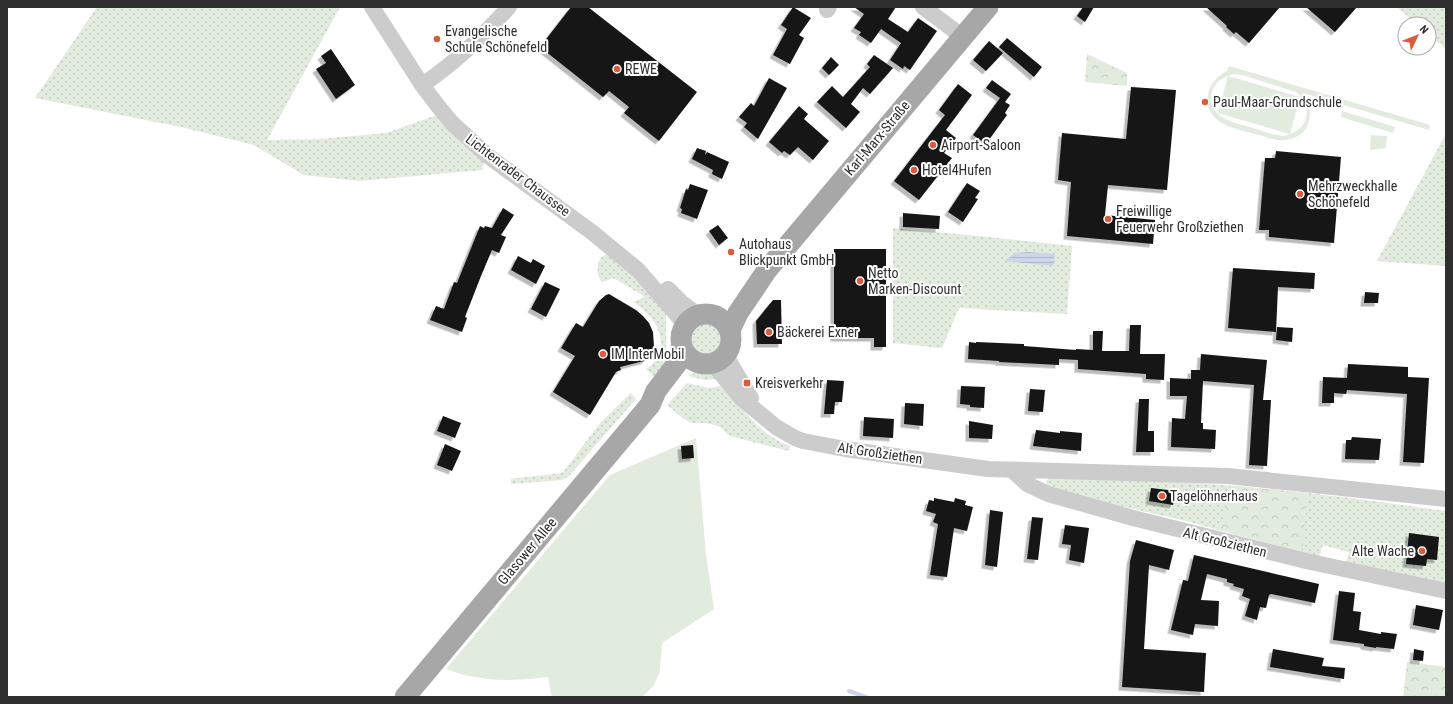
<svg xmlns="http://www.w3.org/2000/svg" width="1453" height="704" font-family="'Roboto Condensed',sans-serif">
	<defs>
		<pattern id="grass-dots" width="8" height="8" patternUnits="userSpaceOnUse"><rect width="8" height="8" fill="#e1ebde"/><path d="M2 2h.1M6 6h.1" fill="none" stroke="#c1cabf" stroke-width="1.8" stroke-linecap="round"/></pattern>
		<pattern id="park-crowns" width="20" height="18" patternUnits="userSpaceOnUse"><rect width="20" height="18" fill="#e1ebde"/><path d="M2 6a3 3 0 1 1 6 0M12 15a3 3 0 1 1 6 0" fill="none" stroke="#c1cabf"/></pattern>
		<pattern id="water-rules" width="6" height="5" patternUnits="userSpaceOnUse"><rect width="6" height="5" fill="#cbd6ea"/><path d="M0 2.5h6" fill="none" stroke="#afb8c9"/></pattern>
		<filter id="shadow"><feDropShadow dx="-3.5" dy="3.5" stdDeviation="0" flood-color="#0004"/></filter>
	</defs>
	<rect width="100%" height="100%" fill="#fff"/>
	<path fill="url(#grass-dots)" d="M97,7H340L267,140L319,139L386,133L437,115L485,160L482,170L360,181L304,175L254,145L181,127L35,98Z
		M1397,7H1446V49L1429,35V24H1417Z
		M1446,133V266L1377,261L1442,141Z
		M893,228L989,237L1072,246L1067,314L959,308L942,348L893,343Z
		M608,254L612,255L666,306V363L654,377L646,369C676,349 656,316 633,302L645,297L614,278L602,282C596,276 596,262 602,257C603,256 606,254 608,254Z
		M688 339a18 18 0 1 1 36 0a18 18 0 1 1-36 0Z
		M699,371L710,373L719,379L705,380L688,376Z
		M687,383L709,388L724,385C742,409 761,436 790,446L789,451L730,436L720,427L715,425L705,423H692L684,419L667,405Z
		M631,393L636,399L568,477L562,480L511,484V479L561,473L564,471L600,423Z
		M1050,477C1136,479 1222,483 1307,493C1354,498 1400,505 1446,511V586L1345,565L1349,552L1323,545L1319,557L1182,520L1094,500L1049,486L1046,483L1047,480Z"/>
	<path fill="url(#park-crowns)" d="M1087,54L1127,73V86L1085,82Z
		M1231,486L1308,493L1302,552L1220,530Z
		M1407,662L1446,667V697H1403Z"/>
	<path fill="#e1ebde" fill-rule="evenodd" d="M1229,66L1430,125L1429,130L1303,93C1316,112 1311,138 1284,140C1274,141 1264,136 1255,134C1234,128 1205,124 1208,96C1209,84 1217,76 1227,71ZM1235,74L1242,75L1296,92C1315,108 1308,132 1283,136C1273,135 1263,131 1253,128C1235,123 1202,117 1213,89C1217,80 1225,76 1235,74Z
		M1228,76L1300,97L1290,134L1218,113Z
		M1342,111L1395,127L1393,133L1341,117Z
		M1371,135L1387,136L1386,148L1370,150Z
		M696,438L706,555L714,609L662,643L660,671L654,685L642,697H553L551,694L548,677C523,680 495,682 470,676C462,675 454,672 446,669L610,475Z"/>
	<path fill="url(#water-rules)" d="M1028,252L1055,254L1053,266L1005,261L1015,253Z"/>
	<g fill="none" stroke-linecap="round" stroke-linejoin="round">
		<path stroke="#cbd6ea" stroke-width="4" d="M849,691L866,697"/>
	</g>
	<path fill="#161616" filter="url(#shadow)" d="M571,7H588L697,92L659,141L624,113L629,107L609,91L603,97L540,47Z
		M793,7L811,18L799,35L804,38L790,64L773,55L787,29L781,25Z
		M854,7H896L888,19L908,32L918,18L937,31L910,70L904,66L903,69L890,60L901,43L881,29L871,43L859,35L861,32L854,28L864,14Z
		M1083,7H1094L1085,22L1077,16Z
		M1206,7H1280L1249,43L1236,32L1234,34L1226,27L1227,26Z
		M1306,7H1357L1335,32Z
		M1007,38L1042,67L1034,77L999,47Z
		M989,41L1003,53L986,71L973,60Z
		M331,49L355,85L336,99L316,69L326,63L321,56Z
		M874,55L893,68L870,94L863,88L851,104L860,112L846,128L817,102L832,86L843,97L870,67L867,64Z
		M831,57L839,65L829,75L822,68Z
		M769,78L787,88L758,139L744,127L747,123L739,117L751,103L754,106Z
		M992,80L1011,94L1005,102L1010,105L1005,113L1007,115L986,144L973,135L1000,98L986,88Z
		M958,84L972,95L946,130L956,138L944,153L952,158L919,200L894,181L945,115L939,110Z
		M1131,87L1176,90L1167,190L1108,185L1105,215L1155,220L1153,244L1067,236L1071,182L1058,180L1062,133L1126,139Z
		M799,106L808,114L804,119L829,141L813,160L798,147L790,155L784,151L782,153L769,142Z
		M697,148L706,151L705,155L707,152L729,162L722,179L712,174L713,170L692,159Z
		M1276,151L1341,157L1334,243L1269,237V230H1259L1265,158H1275Z
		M967,183L980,191L975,198L978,199L963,222L948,212Z
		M690,184L708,190L697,219L681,213L682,209L680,208L686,189L688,190Z
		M503,208L514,215L501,235L506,237L499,253L492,250L481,276L465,317L467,318L462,332L430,320L436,306L444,309L454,282L457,283L480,226L484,228L485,226L492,228Z
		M903,213L940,216L939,229L903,227Z
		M718,225L728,238L719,245L709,231Z
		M834,249H886V347H874V338H834Z
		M518,256L531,263L533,259L545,266L536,284L511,270Z
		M1233,268L1315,273L1314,289L1278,287L1276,332L1228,328Z
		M545,282L560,289L546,317L531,309Z
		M1365,292L1379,293L1378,303H1364Z
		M609,294L636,310L643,316L649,323L653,332L654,347L651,355L644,361L620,367L621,370L616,372L590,415L553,392L575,356L561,348L576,323L583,327L599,301L606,295Z
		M773,300H781L782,344H757L756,321Z
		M1130,325H1141L1140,354H1165L1164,380L1146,379V374L1078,369V360L1059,359V365L999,362V361L968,359L969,342L976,343V342L1024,344V346L1076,350V349L1093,350V331H1103L1102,351H1129Z
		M1277,327L1293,328L1292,342L1276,340Z
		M1201,354L1267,360L1263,400H1271L1267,466L1249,465L1254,385L1203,381L1201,423H1203V429L1216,430L1215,449L1171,447L1172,418L1185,419L1187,396H1170V378L1191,379V370H1200Z
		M1348,364L1408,367V377L1429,378L1424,463L1403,462L1407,394L1347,390L1346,394L1334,393V403H1322L1323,377L1347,378Z
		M827,380L844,381L842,402H835L834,414H824Z
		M961,386L985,387L984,408L970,407V405L960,404Z
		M1030,389L1045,390L1043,412L1028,411Z
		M1139,399H1149L1148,431H1154V452H1136Z
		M905,403L924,404L923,426L904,424Z
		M443,416L461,423L455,438L437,431Z
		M864,417L894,419L893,438L863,436Z
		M969,421L993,425L992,439L969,438Z
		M1036,430L1060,433V431L1082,433L1081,451L1033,446Z
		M1352,437L1381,439L1379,460L1345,459L1346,440H1351Z
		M445,444L461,451L452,471L437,465Z
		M693,445L694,458L682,459L681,446Z
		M1151,488L1176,491L1173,505L1149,501Z
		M934,498L954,502L955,498L966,501L965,505L973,507L967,531L954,528L947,577L930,575L938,524L933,522L936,514L926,511L929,500L934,501Z
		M990,510L1003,512L997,567L985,565Z
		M1032,517L1043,518L1038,560L1027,559Z
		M1065,525L1089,528L1084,563L1069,560L1071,545L1062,544Z
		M1409,533L1439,537L1437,560L1427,559L1426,566L1406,564Z
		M1136,540L1174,550L1169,570L1149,565L1144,649L1206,653L1204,692L1122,687L1130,561Z
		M1194,555L1319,584L1315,603L1271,594L1269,595L1266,608L1260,607L1257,620L1245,616L1250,599L1242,596L1244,589L1233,586L1234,584L1227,582V579L1207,574L1201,600L1219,601L1218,626L1195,624L1193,635L1171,630L1183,580L1188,581Z
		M1339,591L1355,593L1353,611L1361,612L1359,630L1381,634V632L1397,634L1394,649L1376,647V648L1364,646V644L1333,640Z
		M1416,605L1443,610L1439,630L1413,625Z
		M1273,649L1324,658L1322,666L1345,668L1344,679L1270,667Z
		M1414,649L1424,651L1423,661L1413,660Z"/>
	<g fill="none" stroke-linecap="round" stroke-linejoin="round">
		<path stroke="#ccc" stroke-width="16" d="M372,7L422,85L438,106L452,123L488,156L593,233L638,270L672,309L685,325
			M923,7L963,37
			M827,10L829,7
			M422,85C455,63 483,36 509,7
			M668,289L682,303L698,315
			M726,356L751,398
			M713,364L741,398L776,427L795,438L803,441L845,449L988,469L1228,476L1446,499
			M1012,470L1027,484L1048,494L1133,518L1306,561L1446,591"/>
		<path stroke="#a7a7a7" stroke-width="21" d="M681 339a25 25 0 1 1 50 0a25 25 0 1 1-50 0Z
			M730,330L738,313L767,270L988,7
			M405,697L650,405L656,391L685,353"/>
	</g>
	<g fill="#db5c3c" stroke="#fff" stroke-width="1.5">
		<circle cx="437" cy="39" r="4"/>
		<circle cx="617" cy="69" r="4"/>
		<circle cx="1205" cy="102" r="4"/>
		<circle cx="933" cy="145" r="4"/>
		<circle cx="914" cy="170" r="4"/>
		<circle cx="1300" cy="194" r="4"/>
		<circle cx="1108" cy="219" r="4"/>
		<circle cx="731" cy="252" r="4"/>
		<circle cx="860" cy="281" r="4"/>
		<circle cx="769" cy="332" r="4"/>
		<circle cx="603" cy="354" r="4"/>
		<rect x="743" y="379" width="8" height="8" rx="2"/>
		<circle cx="1162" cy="496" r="4"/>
		<circle cx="1422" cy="551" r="4"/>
	</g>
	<g text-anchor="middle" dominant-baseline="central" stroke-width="4" stroke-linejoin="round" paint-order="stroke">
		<g font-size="14" fill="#2f2f2f" stroke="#fff" text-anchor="start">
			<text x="445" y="31">Evangelische<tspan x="445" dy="16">Schule Schönefeld</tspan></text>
			<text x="625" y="69">REWE</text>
			<text x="1213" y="102">Paul-Maar-Grundschule</text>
			<text x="941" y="145">Airport-Saloon</text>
			<text x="922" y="170">Hotel4Hufen</text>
			<text x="1308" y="186">Mehrzweckhalle<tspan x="1308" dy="16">Schönefeld</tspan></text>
			<text x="1116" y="211">Freiwillige<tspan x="1116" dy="16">Feuerwehr Großziethen</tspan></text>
			<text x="739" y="244">Autohaus<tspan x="739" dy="16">Blickpunkt GmbH</tspan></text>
			<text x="868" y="273">Netto<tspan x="868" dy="16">Marken-Discount</tspan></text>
			<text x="777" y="332">Bäckerei Exner</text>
			<text x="611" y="354">IM InterMobil</text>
			<text x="755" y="383">Kreisverkehr</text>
			<text x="1170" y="496">Tagelöhnerhaus</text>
			<text x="1414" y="551" text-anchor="end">Alte Wache</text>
		</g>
		<g font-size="14" fill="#2f2f2f" stroke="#fff">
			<text transform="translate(877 138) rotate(-50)">Karl-Marx-Straße</text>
			<text transform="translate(518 175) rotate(37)">Lichtenrader Chaussee</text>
			<text transform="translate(880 453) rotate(8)">Alt Großziethen</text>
			<text transform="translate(1225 542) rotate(14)">Alt Großziethen</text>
			<text transform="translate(527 551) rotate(-50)">Glasower Allee</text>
		</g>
	</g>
	<rect width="1453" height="704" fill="none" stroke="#2f2f2f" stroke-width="16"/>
	<g transform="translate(1417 36) rotate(47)"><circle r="19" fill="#ffffff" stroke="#acacac"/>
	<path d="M0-3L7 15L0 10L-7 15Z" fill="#db5c3c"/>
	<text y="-6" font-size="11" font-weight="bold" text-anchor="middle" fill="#2f2f2f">N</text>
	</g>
</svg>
